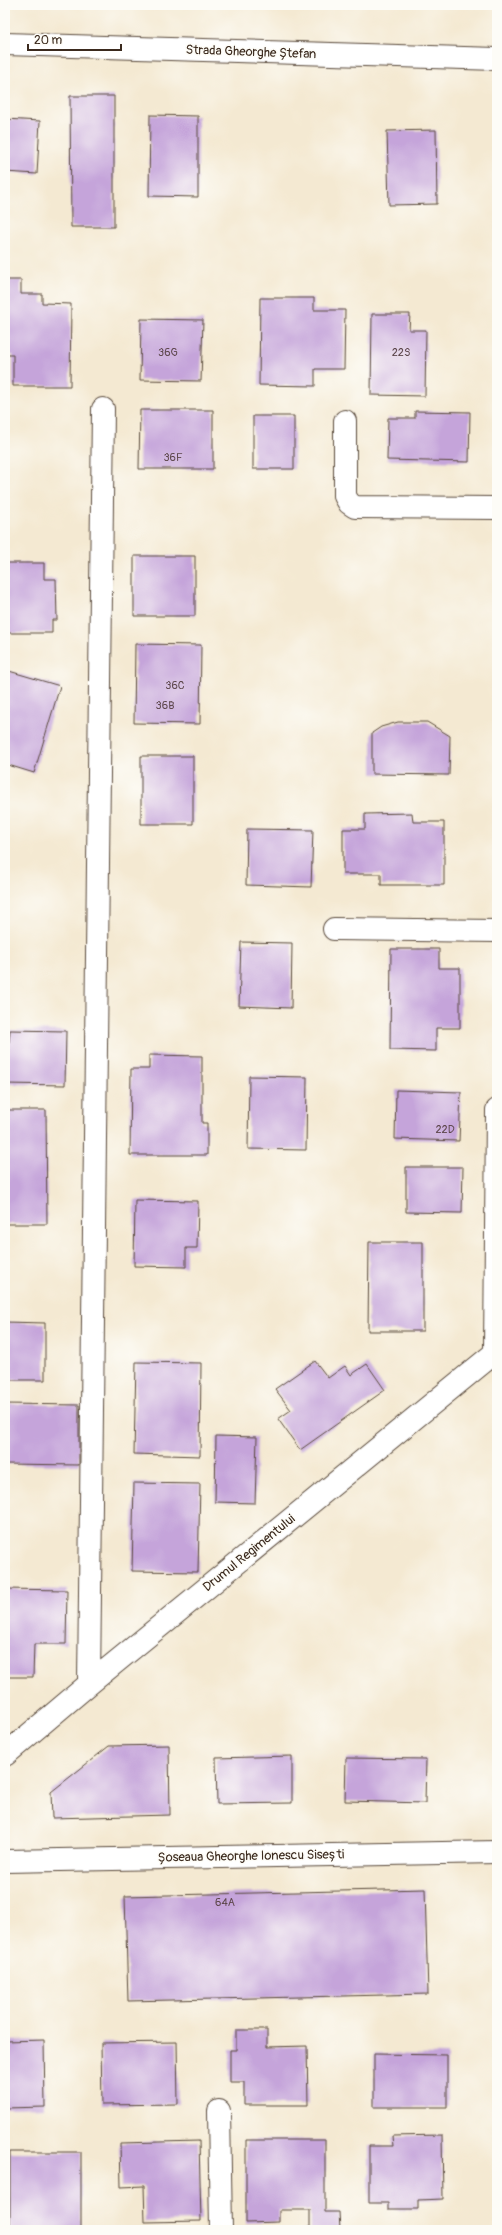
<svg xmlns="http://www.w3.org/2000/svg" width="502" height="2235" font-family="Pangolin,sans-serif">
	<rect width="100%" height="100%" fill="#fdfcf7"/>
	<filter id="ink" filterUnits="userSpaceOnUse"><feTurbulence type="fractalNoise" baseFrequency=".025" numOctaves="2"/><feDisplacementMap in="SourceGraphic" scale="8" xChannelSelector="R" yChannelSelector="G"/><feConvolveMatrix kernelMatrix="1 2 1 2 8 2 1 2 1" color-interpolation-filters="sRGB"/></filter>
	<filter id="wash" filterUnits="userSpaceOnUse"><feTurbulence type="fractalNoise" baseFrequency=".012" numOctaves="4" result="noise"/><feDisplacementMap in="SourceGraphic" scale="16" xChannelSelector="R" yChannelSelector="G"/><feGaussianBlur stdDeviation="0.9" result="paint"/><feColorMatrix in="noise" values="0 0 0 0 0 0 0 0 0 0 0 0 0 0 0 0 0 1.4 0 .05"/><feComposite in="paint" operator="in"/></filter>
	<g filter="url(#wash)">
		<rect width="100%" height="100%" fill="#f4e9d2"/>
		<g id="blocks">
			<path fill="#c5a4da" d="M70,96H114V227H71Z
				M150,115L198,116V197L149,196Z
				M5,119L40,121L37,174L5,172Z
				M436,130L437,204L389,205L387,131Z
				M5,280H21V294H42V303L71,304L70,386H13V355H5Z
				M260,298H314V310H345L344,369H315V386L259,385Z
				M372,314H410L409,330H426L425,396L371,395Z
				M141,319L203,320L201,381L140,380Z
				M140,410H213V469H139Z
				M415,411L470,412L469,462L387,460L388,418H415Z
				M253,416H294V469H253Z
				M134,556H195V616H134Z
				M5,563H44V579H56L57,620H52V633H5Z
				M135,644L201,645L200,724L134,723Z
				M9,671L60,686L34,773L5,764V687Z
				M398,722H427L450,736L449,775L372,774V733L381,727Z
				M141,756H193V824H141Z
				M412,813L413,822H444V885H381V874H343V829H365V814Z
				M247,829L313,830L311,887L246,885Z
				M241,942L292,943L291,1008L239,1006Z
				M391,949H439V968H460V1028H436V1051L390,1050Z
				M10,1030L66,1031L65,1085L5,1084V1042H9Z
				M149,1055L202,1056V1123H207V1155H130L131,1069H149Z
				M249,1076L307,1077L306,1150L248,1149Z
				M396,1090L461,1092L459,1141L395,1139Z
				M5,1110H46L47,1224H5Z
				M406,1167H463L462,1213L406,1212Z
				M135,1200L198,1201L197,1248H186V1267L134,1266Z
				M369,1242H423V1331H368Z
				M5,1322L45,1323V1380H5Z
				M315,1361L328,1378L345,1366L351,1375L367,1364L385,1390L300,1450L278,1419L291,1410L275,1389Z
				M136,1362L201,1363L200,1456L134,1454Z
				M5,1404L79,1405V1465L5,1464Z
				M216,1436L257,1437L255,1503L215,1502Z
				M134,1483L200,1484L198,1572L132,1571Z
				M5,1589L67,1590L66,1644H34L33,1677H5Z
				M169,1745L170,1815L52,1818L51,1792L109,1746Z
				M292,1756V1803L217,1804L216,1758Z
				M346,1758L426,1759L425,1803L345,1801Z
				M425,1889L428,1994L128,2001L125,1896Z
				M236,2030H267V2047L307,2046L308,2105H244V2082H230V2050H236Z
				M44,2040L45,2107L5,2108V2041Z
				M177,2042L178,2104L102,2105L101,2043Z
				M374,2054L447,2055V2107H374Z
				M442,2135L443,2199L418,2200V2209H388V2203H369V2146H393L392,2136Z
				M246,2140H325V2212H339L340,2230H310V2210H279V2222L246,2223Z
				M199,2141L201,2221L145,2222L144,2186L121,2187L120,2143Z
				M10,2152H81V2230H10Z"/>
		</g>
	</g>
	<g filter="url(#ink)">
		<use href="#blocks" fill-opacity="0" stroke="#574739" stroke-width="1"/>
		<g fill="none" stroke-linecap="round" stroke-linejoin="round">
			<defs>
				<path id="minor" d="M5,44L497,59
					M345,421V496L349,503L355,507L497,508
					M334,929L497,931
					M495,1353L497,1110
					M89,1684L103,409
					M5,1755L89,1684L497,1351
					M5,1861L497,1852
					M219,2111L221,2230"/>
			</defs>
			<use href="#minor" stroke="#574739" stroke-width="24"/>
			<use href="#minor" stroke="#fff" stroke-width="22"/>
		</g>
	</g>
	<g text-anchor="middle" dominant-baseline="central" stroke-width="3" stroke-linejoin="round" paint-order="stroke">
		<g font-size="11" fill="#5e484d">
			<text x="168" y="352">36G</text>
			<text x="401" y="352">22S</text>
			<text x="173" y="457">36F</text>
			<text x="175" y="685">36C</text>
			<text x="165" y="705">36B</text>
			<text x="445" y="1129">22D</text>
			<text x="225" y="1902">64A</text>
		</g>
		<g font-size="13" fill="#3b2a1e" stroke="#fdfcf7">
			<text transform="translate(251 52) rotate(2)">Strada Gheorghe Ștefan</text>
			<text transform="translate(249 1553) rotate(-39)">Drumul Regimentului</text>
			<text transform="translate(251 1856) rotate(-1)">Șoseaua Gheorghe Ionescu Sisești</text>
		</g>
	</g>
	<rect width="502" height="2235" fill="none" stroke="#fdfcf7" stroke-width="20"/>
	<path d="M28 44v6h93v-6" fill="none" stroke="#3b2a1e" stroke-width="2"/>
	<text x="34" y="44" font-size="12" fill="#3b2a1e" stroke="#fdfcf7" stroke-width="3" paint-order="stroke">20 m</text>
</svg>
